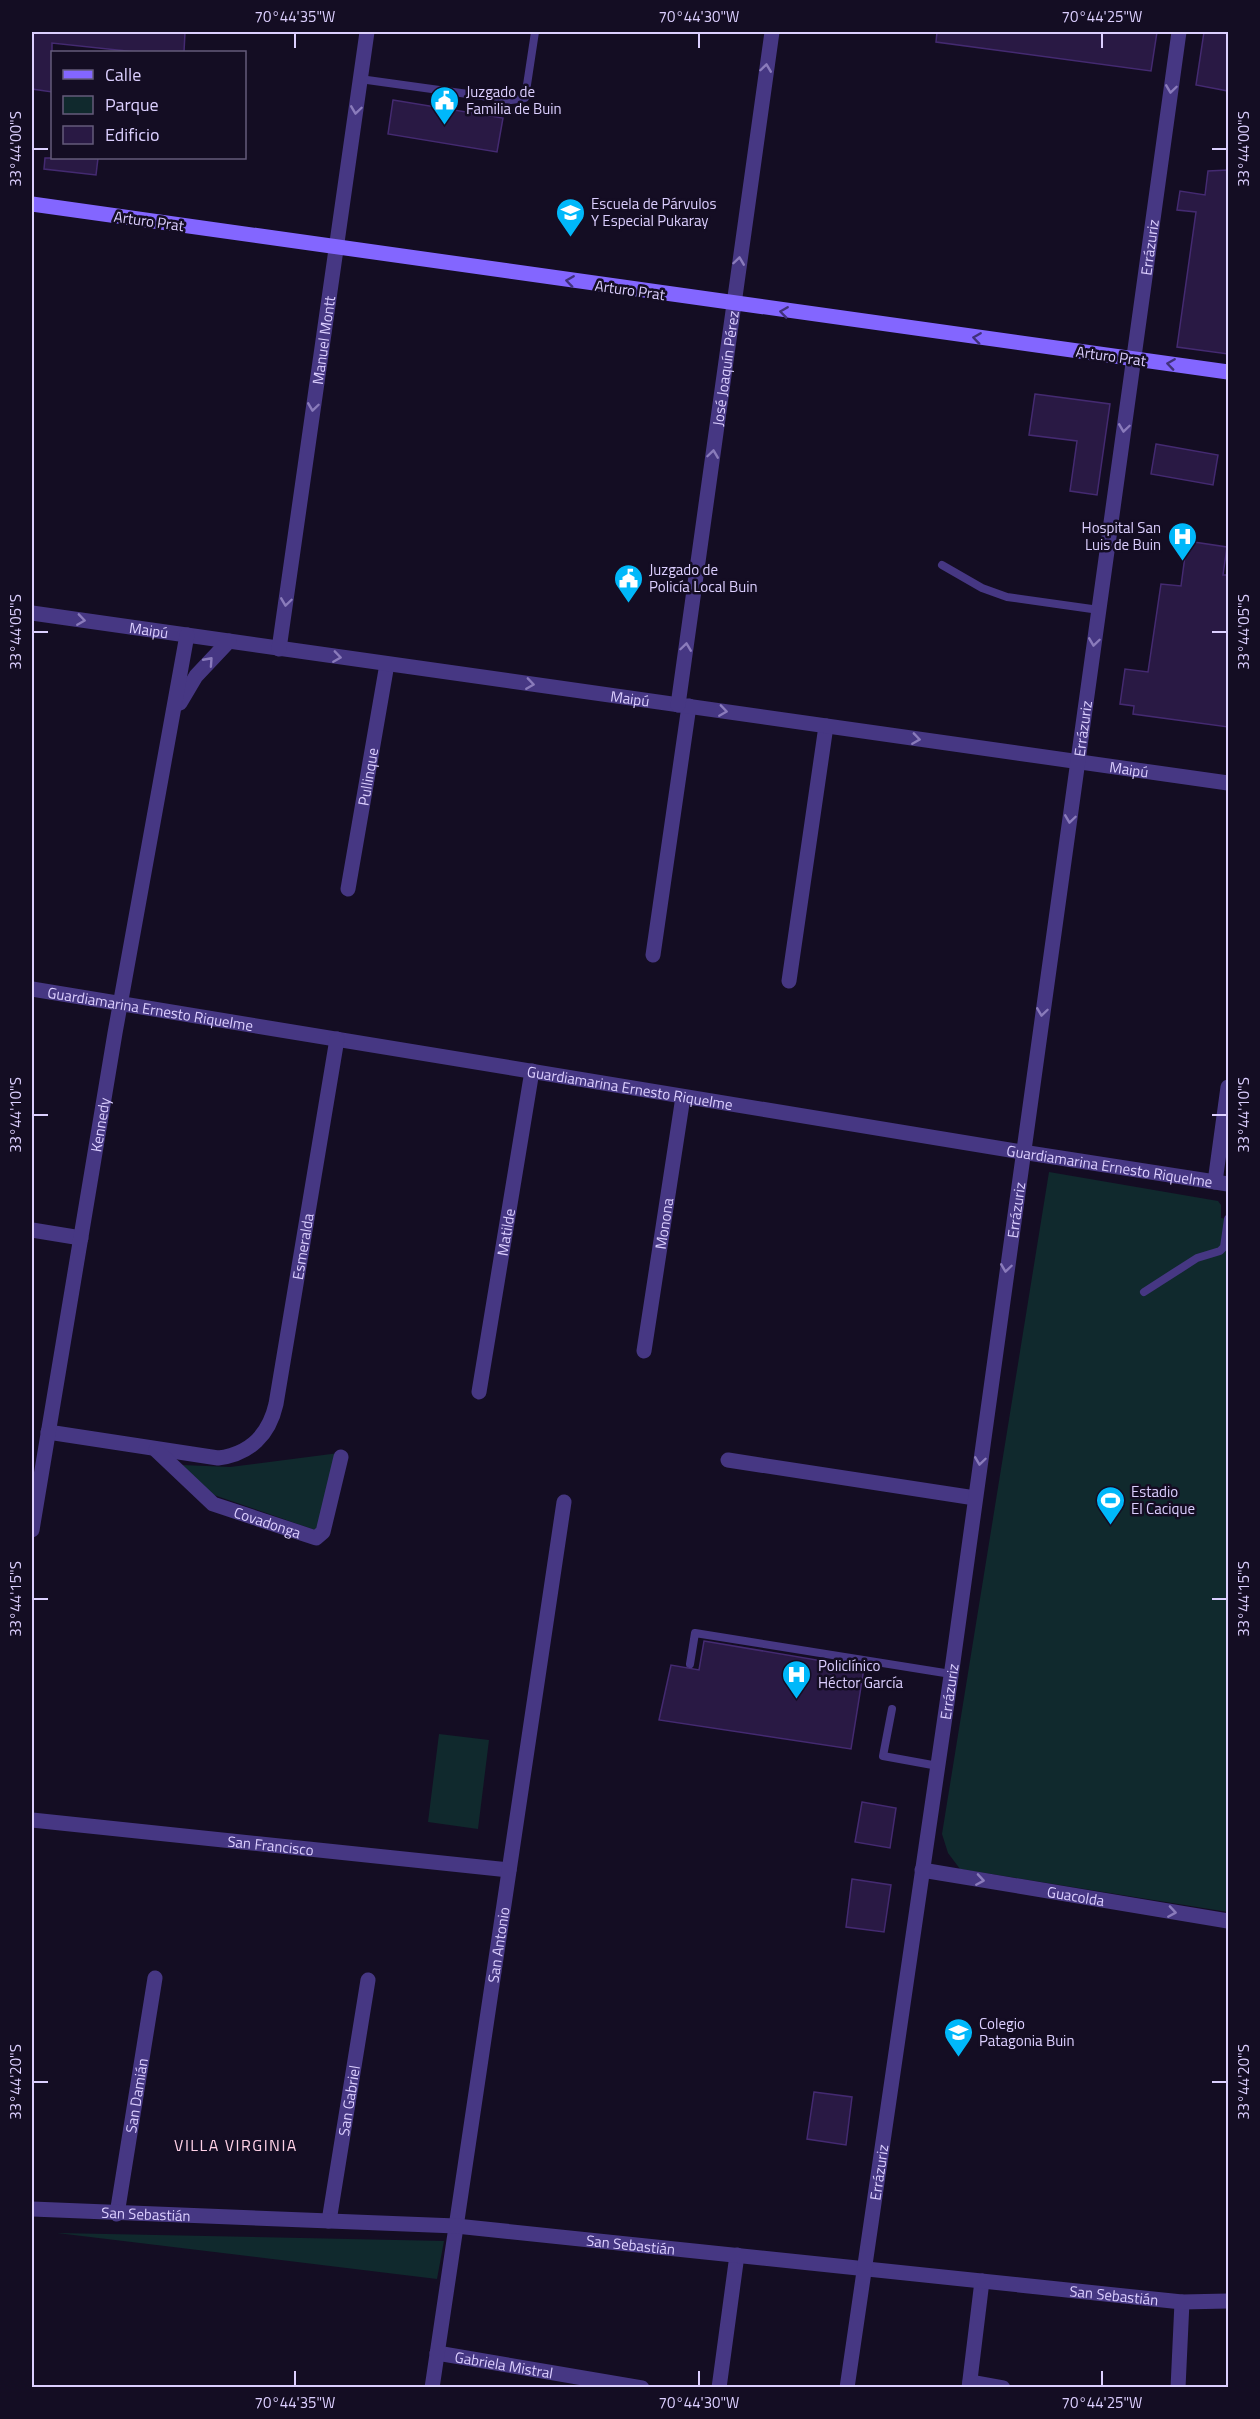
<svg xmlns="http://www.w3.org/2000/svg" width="1260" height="2419" font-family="'Titillium Web',sans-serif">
	<rect width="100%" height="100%" fill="#140d23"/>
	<path fill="#10292d" d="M1049,1172L1218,1201L1221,1205V1218L1228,1219V1912L960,1869L948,1853L942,1834Z
		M339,1453L318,1531L211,1494L182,1465L230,1467Z
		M439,1734L489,1740L478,1829L428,1822Z
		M57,2233L444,2241L437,2279Z"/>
	<path fill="#291944" stroke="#442a71" stroke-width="1.5" d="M32,32H185L184,52H136L52,43V92L32,89Z
		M937,32H1157L1151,71L936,42Z
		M1204,32H1228V91L1196,85Z
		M393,100L503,118L497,152L388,134Z
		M45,158H98L96,175L44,169Z
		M1228,170V354L1177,347L1196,212L1177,210L1180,191L1205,195L1208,171Z
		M1035,394L1110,404L1097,495L1070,491L1077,441L1029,435Z
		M1156,444L1218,455L1213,485L1151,474Z
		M1187,541L1227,547L1223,575H1228V727L1133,714L1134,706L1120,704L1125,669L1148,672L1161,584L1181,586Z
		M704,1641L864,1668L851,1749L659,1720L671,1665L699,1670Z
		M862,1802L896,1808L890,1848L855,1842Z
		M852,1879L891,1885L884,1932L846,1927Z
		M814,2092L852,2097L846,2145L807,2139Z"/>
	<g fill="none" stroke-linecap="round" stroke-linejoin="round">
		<path stroke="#463783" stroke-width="8" d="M360,79L511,100L525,98L535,32
			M942,565L982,588L1007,597L1099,610
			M1144,1292L1197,1258L1220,1251L1224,1247L1228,1219
			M690,1664L695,1633L951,1674
			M892,1709L883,1756L938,1766"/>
		<g stroke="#463783" stroke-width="15">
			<path id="s1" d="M348,889L387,664"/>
			<path d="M653,955L689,706"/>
			<path d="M789,981L826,726"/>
			<path id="s2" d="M32,989L1022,1152L1228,1184"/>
			<path d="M1215,1182L1228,1087"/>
			<path d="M32,1230L81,1238"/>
			<path id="s3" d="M644,1351L683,1097"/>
			<path id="s4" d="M479,1392L532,1071"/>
			<path id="s5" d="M48,1432L218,1458C250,1454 269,1435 276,1404L337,1039"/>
			<path id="s6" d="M156,1450L213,1504L316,1538L323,1532L341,1457"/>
			<path d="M728,1460L975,1498"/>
			<path id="s7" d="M32,1820L509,1870"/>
			<path id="s8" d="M922,1870L1228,1921"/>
			<path id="s9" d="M117,2214L155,1978"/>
			<path id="s10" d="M329,2221L368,1980"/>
			<path id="s11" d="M437,2353L642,2388"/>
			<path d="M970,2382L1003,2388"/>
			<path id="s12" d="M432,2388L564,1502"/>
			<path d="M719,2388L737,2255"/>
			<path d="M969,2388L982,2281"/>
			<path d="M1178,2388L1182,2302"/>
		</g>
		<g stroke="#463783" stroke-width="15">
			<path id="s13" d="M32,613L1228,783"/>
			<path id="s14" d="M279,649L367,32"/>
			<path d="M180,703L196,676L229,641"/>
			<path id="s15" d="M678,705L772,32"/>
			<path id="s16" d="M32,1530L115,1033L187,635"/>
			<path id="s17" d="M32,2209L456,2226L1182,2302L1228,2301"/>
			<path id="s18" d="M847,2388L953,1662L1179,32"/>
		</g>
		<path stroke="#8366ff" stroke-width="15" d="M32,204L1228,372"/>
	</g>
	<defs><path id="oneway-chevron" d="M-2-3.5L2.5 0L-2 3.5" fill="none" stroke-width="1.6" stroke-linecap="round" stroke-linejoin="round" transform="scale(1.5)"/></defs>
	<g stroke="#8a7bbb">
		<use href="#oneway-chevron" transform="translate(766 68) rotate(-82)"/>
		<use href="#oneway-chevron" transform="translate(1171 89) rotate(98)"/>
		<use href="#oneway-chevron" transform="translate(356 110) rotate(98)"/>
		<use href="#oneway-chevron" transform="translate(739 261) rotate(-82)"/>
		<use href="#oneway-chevron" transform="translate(313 407) rotate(98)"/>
		<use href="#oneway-chevron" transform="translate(1124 428) rotate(98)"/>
		<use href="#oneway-chevron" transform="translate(713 454) rotate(-82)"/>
		<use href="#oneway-chevron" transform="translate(286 602) rotate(98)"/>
		<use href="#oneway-chevron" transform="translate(81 620) rotate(8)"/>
		<use href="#oneway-chevron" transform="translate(1094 642) rotate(98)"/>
		<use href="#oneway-chevron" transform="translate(686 647) rotate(-82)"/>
		<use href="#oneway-chevron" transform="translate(337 657) rotate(8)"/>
		<use href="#oneway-chevron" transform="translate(209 661) rotate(-48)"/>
		<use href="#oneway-chevron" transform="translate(530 684) rotate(8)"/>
		<use href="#oneway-chevron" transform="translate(723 711) rotate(8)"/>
		<use href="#oneway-chevron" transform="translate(916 739) rotate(8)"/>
		<use href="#oneway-chevron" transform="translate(1070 819) rotate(98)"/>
		<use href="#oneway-chevron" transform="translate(1042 1012) rotate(98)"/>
		<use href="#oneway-chevron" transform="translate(1006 1268) rotate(98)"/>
		<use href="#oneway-chevron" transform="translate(980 1461) rotate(98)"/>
		<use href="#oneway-chevron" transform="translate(980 1880) rotate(9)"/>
		<use href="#oneway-chevron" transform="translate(1172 1912) rotate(9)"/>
	</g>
	<g stroke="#40317b">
		<use href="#oneway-chevron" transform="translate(570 281) rotate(-172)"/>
		<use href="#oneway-chevron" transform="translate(784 312) rotate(-172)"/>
		<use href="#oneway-chevron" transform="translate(977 338) rotate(-172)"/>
		<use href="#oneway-chevron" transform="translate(1171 364) rotate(-172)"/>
	</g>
	<path fill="none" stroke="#dccfff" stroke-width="2" d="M295,33V48M699,33V48M1102,33V48M33,149H48M1212,149H1227M33,632H48M1212,632H1227M33,1115H48M1212,1115H1227M33,1599H48M1212,1599H1227M33,2082H48M1212,2082H1227M295,2371V2386M699,2371V2386M1102,2371V2386"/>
	<defs>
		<symbol id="civic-pin" viewBox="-11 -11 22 30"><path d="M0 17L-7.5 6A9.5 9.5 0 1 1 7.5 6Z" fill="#00b8fa" stroke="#140d23"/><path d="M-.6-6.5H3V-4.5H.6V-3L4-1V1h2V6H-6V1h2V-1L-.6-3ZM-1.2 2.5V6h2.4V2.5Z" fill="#fff"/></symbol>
		<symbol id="school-pin" viewBox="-11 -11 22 30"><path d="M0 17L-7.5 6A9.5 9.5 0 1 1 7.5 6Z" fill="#00b8fa" stroke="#140d23"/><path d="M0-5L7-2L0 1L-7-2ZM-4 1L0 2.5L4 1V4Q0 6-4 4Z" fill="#fff"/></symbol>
		<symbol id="hospital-pin" viewBox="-11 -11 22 30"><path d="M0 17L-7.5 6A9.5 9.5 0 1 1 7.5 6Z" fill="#00b8fa" stroke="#140d23"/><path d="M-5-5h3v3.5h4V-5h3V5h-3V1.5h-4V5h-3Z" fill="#fff"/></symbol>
		<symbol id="stadium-pin" viewBox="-11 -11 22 30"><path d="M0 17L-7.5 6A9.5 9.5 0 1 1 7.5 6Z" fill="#00b8fa" stroke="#140d23"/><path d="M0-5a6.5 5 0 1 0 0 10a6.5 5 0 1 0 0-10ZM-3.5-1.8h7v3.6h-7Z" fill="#fff"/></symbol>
	</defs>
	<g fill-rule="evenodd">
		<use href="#civic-pin" x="428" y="84" width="33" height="45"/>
		<use href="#school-pin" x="554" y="196" width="33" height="45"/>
		<use href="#hospital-pin" x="1166" y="520" width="33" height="45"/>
		<use href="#civic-pin" x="612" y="562" width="33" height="45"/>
		<use href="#stadium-pin" x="1094" y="1484" width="33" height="45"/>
		<use href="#hospital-pin" x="780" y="1658" width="33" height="45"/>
		<use href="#school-pin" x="942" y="2016" width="33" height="45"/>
	</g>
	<g text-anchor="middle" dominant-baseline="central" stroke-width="5" stroke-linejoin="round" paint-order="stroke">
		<g font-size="15" fill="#dccfff" stroke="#140d23" text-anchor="start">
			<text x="466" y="91">Juzgado de<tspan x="466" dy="17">Familia de Buin</tspan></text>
			<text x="591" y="203">Escuela de Párvulos<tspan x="591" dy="17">Y Especial Pukaray</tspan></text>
			<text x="1161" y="527" text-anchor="end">Hospital San<tspan x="1161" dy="17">Luis de Buin</tspan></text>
			<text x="649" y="569">Juzgado de<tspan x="649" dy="17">Policía Local Buin</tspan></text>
			<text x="1131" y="1491">Estadio<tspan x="1131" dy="17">El Cacique</tspan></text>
			<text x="818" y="1665">Policlínico<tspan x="818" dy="17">Héctor García</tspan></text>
			<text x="979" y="2023">Colegio<tspan x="979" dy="17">Patagonia Buin</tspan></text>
		</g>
		<g font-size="15" fill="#dccfff" stroke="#140d23">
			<text transform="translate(149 221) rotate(8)">Arturo Prat</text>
			<text stroke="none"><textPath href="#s18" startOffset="2162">Errázuriz</textPath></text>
			<text transform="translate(630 290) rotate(8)">Arturo Prat</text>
			<text stroke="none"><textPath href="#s14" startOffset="312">Manuel Montt</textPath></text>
			<text transform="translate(1111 356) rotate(8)">Arturo Prat</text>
			<text stroke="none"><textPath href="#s15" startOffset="340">José Joaquín Pérez</textPath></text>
			<text stroke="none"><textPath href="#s13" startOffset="118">Maipú</textPath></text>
			<text stroke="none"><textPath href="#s13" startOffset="604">Maipú</textPath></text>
			<text stroke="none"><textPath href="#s18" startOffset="1676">Errázuriz</textPath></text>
			<text stroke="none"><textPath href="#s13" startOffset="1108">Maipú</textPath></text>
			<text stroke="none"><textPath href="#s1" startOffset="114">Pullinque</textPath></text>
			<text stroke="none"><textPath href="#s2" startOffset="120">Guardiamarina Ernesto Riquelme</textPath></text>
			<text stroke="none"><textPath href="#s2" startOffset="606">Guardiamarina Ernesto Riquelme</textPath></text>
			<text stroke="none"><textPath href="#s16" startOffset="411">Kennedy</textPath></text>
			<text stroke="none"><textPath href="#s2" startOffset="1092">Guardiamarina Ernesto Riquelme</textPath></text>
			<text stroke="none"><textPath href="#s18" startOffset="1190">Errázuriz</textPath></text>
			<text stroke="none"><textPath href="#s3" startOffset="129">Monona</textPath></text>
			<text stroke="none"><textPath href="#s4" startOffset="162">Matilde</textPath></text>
			<text stroke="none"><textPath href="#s5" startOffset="417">Esmeralda</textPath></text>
			<text stroke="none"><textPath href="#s6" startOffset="136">Covadonga</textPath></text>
			<text stroke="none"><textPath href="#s18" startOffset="704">Errázuriz</textPath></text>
			<text stroke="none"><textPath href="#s7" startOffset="240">San Francisco</textPath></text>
			<text stroke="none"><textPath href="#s8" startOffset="156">Guacolda</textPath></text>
			<text stroke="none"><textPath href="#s12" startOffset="448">San Antonio</textPath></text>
			<text stroke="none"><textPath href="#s9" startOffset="120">San Damián</textPath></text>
			<text stroke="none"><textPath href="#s10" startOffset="122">San Gabriel</textPath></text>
			<text stroke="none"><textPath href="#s18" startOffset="218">Errázuriz</textPath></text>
			<text stroke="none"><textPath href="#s17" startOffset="114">San Sebastián</textPath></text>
			<text stroke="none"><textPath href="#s17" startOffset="600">San Sebastián</textPath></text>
			<text stroke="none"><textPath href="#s17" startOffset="1086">San Sebastián</textPath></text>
			<text stroke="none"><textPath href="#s11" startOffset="68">Gabriela Mistral</textPath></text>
		</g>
		<g font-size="16" letter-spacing="1.5" fill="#ffd1e7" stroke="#140d23">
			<text x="236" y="2145">VILLA VIRGINIA</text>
		</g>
	</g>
	<rect width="1260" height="2419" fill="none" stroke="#140d23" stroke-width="66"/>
	<rect x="51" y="51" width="195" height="108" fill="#140d23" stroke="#645b7b" stroke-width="1.5"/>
	<rect x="63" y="70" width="30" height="9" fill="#8366ff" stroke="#645b7b" stroke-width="1.5"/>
	<text x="105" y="81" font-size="18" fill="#dccfff">Calle</text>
	<rect x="63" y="96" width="30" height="18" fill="#10292d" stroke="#645b7b" stroke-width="1.5"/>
	<text x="105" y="111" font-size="18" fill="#dccfff">Parque</text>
	<rect x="63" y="126" width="30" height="18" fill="#291944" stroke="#645b7b" stroke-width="1.5"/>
	<text x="105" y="141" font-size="18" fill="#dccfff">Edificio</text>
	<rect x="33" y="33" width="1194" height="2353" fill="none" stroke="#dccfff" stroke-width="2"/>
	<g font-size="15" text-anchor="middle" fill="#dccfff">
		<text x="295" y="22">70°44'35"W</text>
		<text x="699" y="22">70°44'30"W</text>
		<text x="1102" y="22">70°44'25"W</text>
		<text transform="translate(16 149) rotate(-90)" y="5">33°44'00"S</text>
		<text transform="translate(1244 149) rotate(-90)" y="5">33°44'00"S</text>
		<text transform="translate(16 632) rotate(-90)" y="5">33°44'05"S</text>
		<text transform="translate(1244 632) rotate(-90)" y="5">33°44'05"S</text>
		<text transform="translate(16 1115) rotate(-90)" y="5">33°44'10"S</text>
		<text transform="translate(1244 1115) rotate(-90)" y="5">33°44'10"S</text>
		<text transform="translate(16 1599) rotate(-90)" y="5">33°44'15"S</text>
		<text transform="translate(1244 1599) rotate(-90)" y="5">33°44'15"S</text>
		<text transform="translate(16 2082) rotate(-90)" y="5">33°44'20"S</text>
		<text transform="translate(1244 2082) rotate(-90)" y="5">33°44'20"S</text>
		<text x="295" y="2408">70°44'35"W</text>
		<text x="699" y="2408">70°44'30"W</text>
		<text x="1102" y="2408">70°44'25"W</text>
	</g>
</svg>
